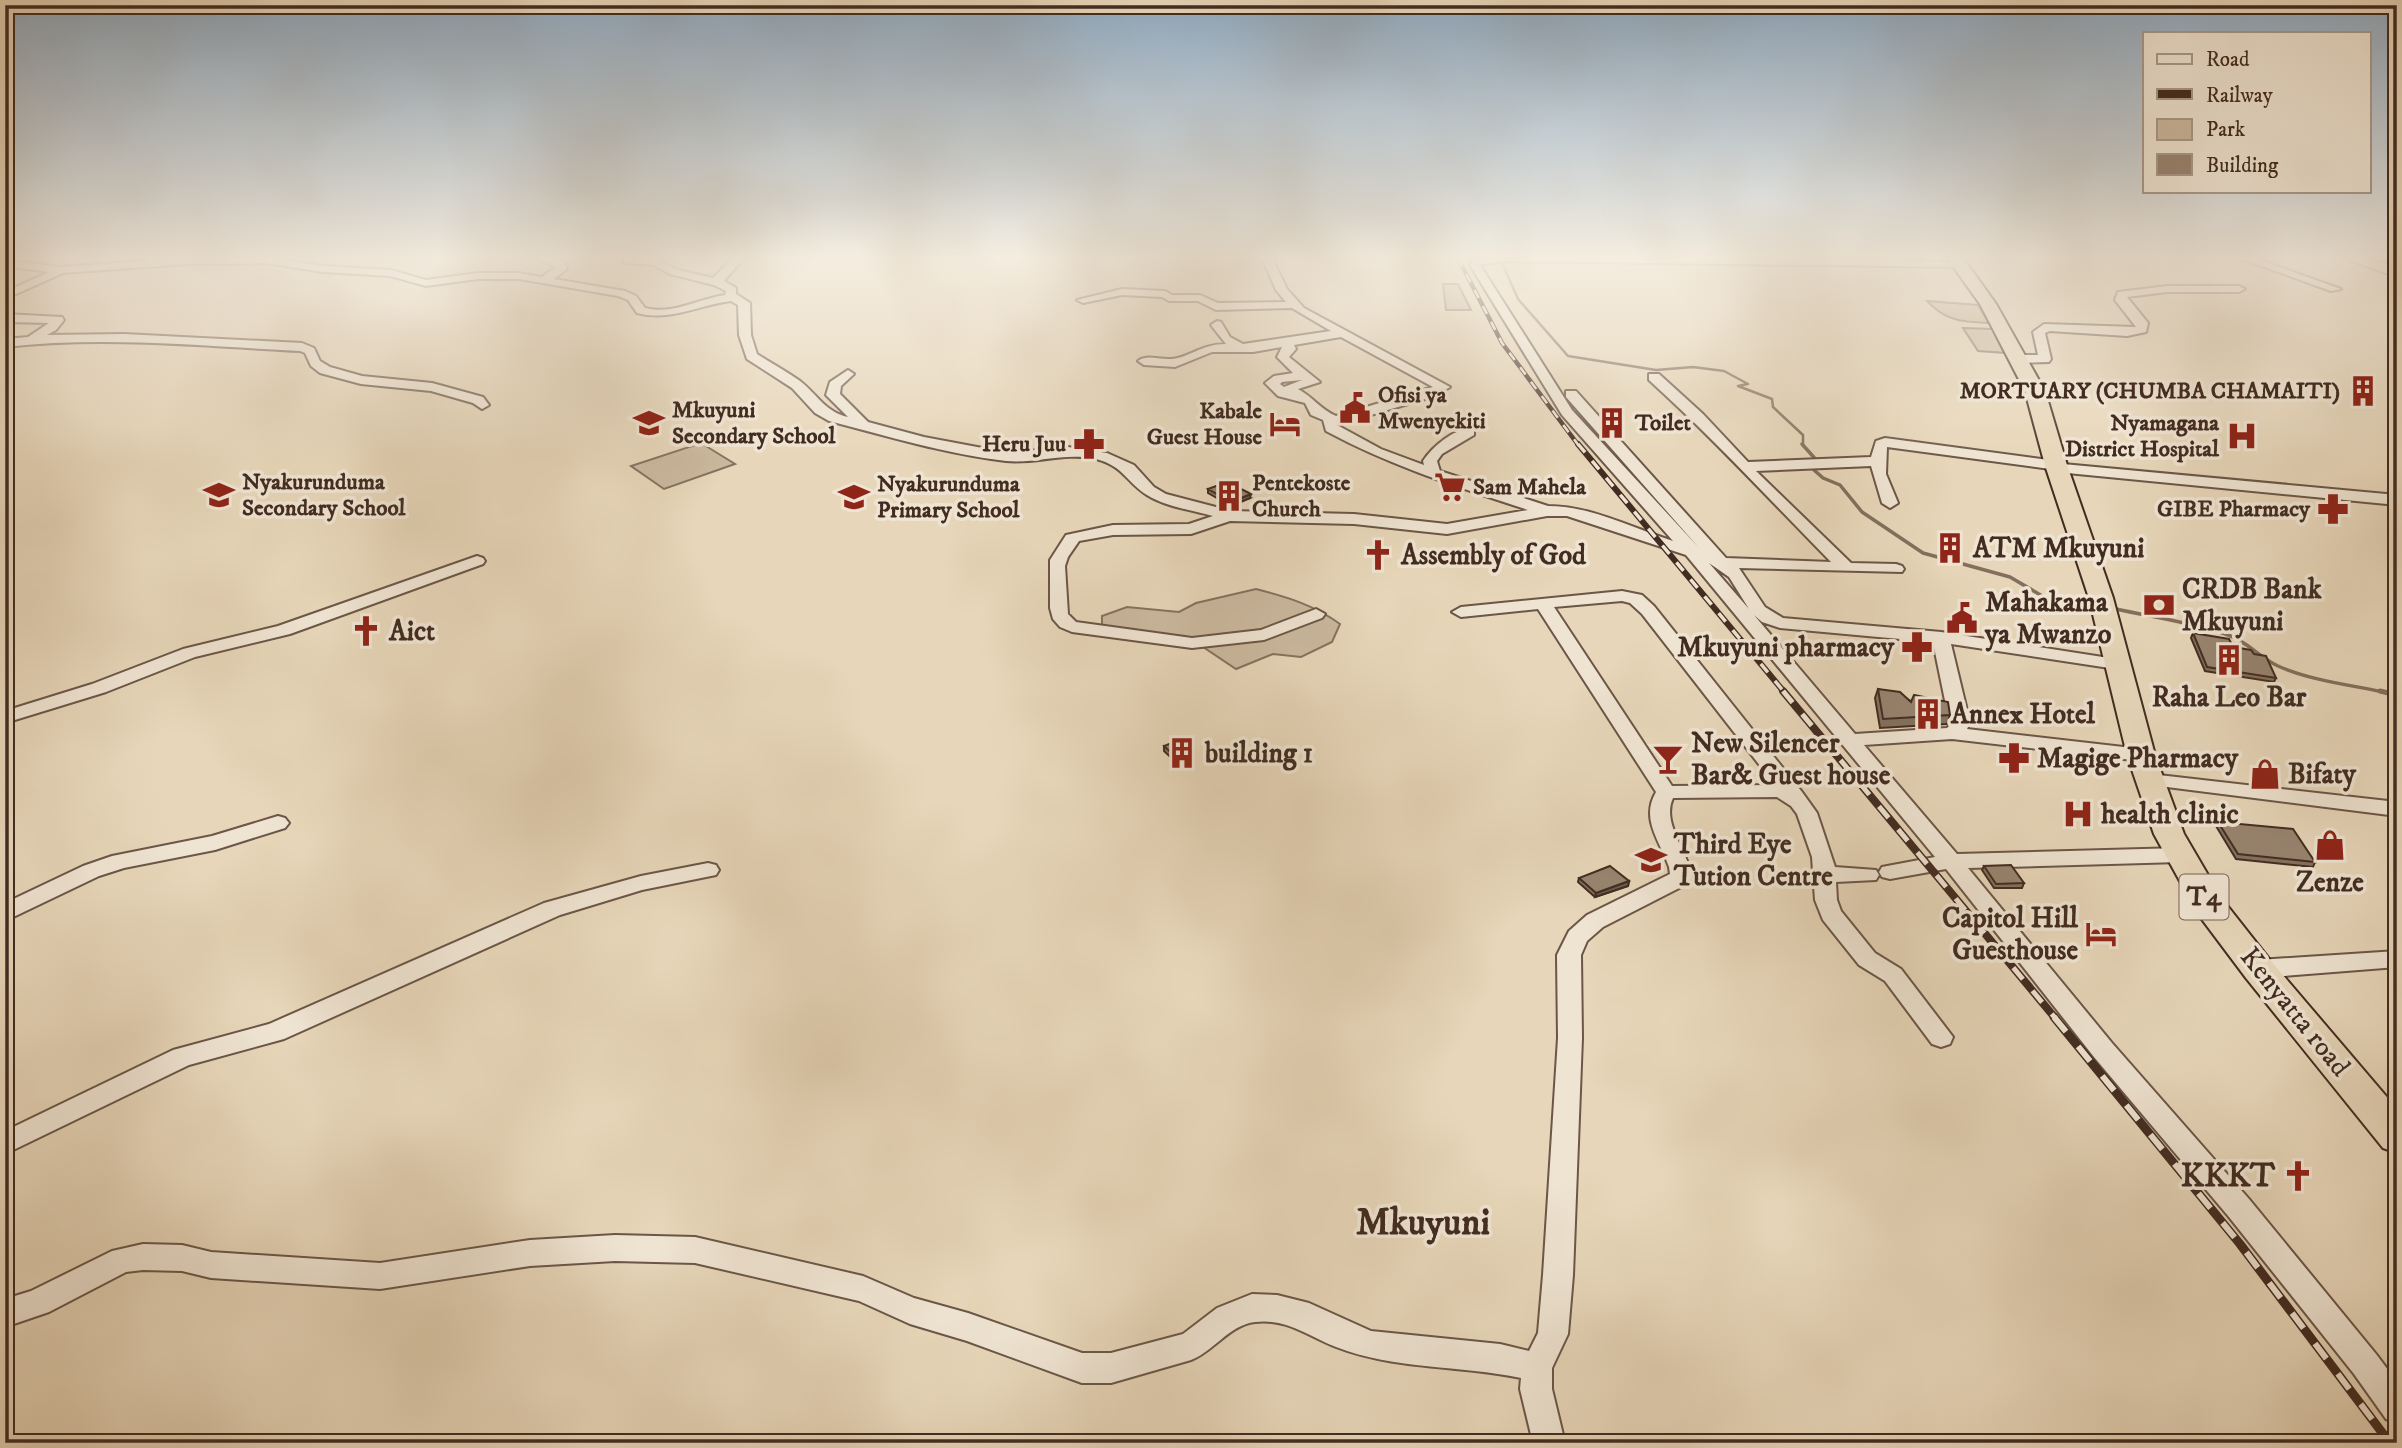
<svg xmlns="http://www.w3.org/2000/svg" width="2402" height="1448" font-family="'IM FELL DW Pica',serif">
	<rect width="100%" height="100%" fill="#e7d6b9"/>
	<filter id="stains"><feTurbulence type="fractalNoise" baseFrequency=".00286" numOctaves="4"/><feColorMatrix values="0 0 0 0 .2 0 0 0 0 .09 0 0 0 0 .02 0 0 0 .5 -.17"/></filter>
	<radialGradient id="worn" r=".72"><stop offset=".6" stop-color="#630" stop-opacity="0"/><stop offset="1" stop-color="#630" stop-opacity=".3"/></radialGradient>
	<path fill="#cbb99f" stroke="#867260" stroke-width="2" d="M1443,284H1458L1471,310H1446Z
		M1927,301L1978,305L1989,323C1961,322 1946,321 1927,301Z
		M1963,328L1993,329L2007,353L1978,351Z
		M701,443L735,464L664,489L631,466Z
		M1256,589C1287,597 1314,605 1340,624L1332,642L1301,657L1273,654L1236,669L1197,643L1102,630V616L1127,607L1179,612L1196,603Z"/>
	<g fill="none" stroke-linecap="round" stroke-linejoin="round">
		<path stroke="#836f5d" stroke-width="2.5" d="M1500,258L1518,299L1568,356L1656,370L1693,367L1724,371L1748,384L1738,386L1772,399L1773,407L1803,435V446"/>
		<path stroke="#836f5d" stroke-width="3.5" d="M1802,444L1818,462L1814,470L1823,478L1840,485L1862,512L1923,553L2010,577L2044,597L2093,605
			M2112,608C2150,617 2191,622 2228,635C2248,642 2259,657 2278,666C2312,681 2352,685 2388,693"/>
		<path stroke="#836f5d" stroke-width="5" d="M2380,691L2397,695"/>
		<defs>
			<path id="minor" d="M187,258H272L323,266L391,270L426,280L478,273H519L542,277L556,267L537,258H551L565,263L567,269L554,279L625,291L636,296L645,308C673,315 698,299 725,295L726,291L714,285L670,274L653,265L624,263V259H655L678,270L713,278L733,258H744L724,281L736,288V294L750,303L751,335L757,354C771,363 786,371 800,381C817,394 825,412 848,417L826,395L830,382L848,370L854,374L841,386L840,394L868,422L924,437L1009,453L1068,447L1107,453L1134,465L1154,487L1166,494L1231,511L1354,514L1447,524L1528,510C1458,487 1391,466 1326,431L1323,420L1311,415L1305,403L1278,396L1265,383L1274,376L1293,373L1277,357L1282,347L1253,352H1212L1175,367L1144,365L1138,361C1147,354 1159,360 1171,359C1189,358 1201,344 1226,344L1211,325L1217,321L1221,322L1230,337L1243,344L1331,331L1292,308L1216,310L1198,301H1169L1162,297L1122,295L1083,303L1077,300L1122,289L1165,291L1172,295H1200L1218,303L1286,302L1276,290L1262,258H1272L1287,289L1304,308L1450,387L1435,396L1337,425L1381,449L1424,465L1423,461C1432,447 1456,426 1474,429V435L1442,454L1437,461L1440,471L1548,506C1591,506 1633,528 1673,541L1562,415L1470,265L1473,259L1730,258L1965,262L1966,264L1961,267L1501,261L1480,265L1572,410L1700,549L1566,397V391H1576L1726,558L1831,562C1771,501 1713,438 1649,380V374H1659L1703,414L1748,462L1871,457L1876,441L1885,438L2056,461L2063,464L2397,495V505L2057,472L2050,469L1887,447L1886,474L1898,503L1890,508L1882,503L1871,466L1756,471L1851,563L1896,564L1902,566L1904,569L1902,572L1739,568L1765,607L1783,618L1941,632L2122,660L2125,664L2122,668L2116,669L1951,644L1970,723L1967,729L2141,749L2148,751L2151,755L2148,759L2141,761L1952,739L1864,745L1957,854L2180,848L2188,850L2191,855L2188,860L2180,862L1968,868L2112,1043L2249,1199L2376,1354L2397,1382V1423L2386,1419L2354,1374L2229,1217L2094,1057L1946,869L1890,879L1882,877L1879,872L1882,867L1935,857L1686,555L1567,516H1547L1447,534L1354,524L1230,521L1191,534L1113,535L1079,541L1068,557L1065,566L1068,614L1076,622L1192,638L1261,630L1316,609L1325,614L1322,618L1264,640L1192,648L1072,632L1060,627L1053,619L1050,608V560L1066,535L1113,525L1189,524L1213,516C1192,510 1166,507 1147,495C1127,483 1124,466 1096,459C1065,452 1036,464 1006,461C946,454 887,436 829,421L815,413L792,388L747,359L739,335L738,305L731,301C698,305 671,322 637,313L628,300L618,296L519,279H478L426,286L390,276L323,272L266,263L187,264L63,273L5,299V292L49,272L5,266V260L61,267ZM1341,337L1433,387L1336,416C1320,409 1313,397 1298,389L1320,382L1289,357L1296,349L1294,345ZM1302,380L1284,387L1280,384L1282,382ZM1709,563L1729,577L1749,609ZM1754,615L1762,622L1780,628L1933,642L1950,725L1947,728L1855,734Z
				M2239,258H2254L2341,289L2331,291Z
				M2344,258C2362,258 2381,260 2397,269V277Z
				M2167,286H2239L2245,289L2239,292H2167L2127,297L2148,323L2146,332L2127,336L2050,331L2045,333L2051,359L2049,362L2019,363L2013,359L2019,355H2038L2033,332L2044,324L2136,327L2115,300L2118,292Z
				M5,314L62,317L64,320L56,330L47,335L124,334L302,343L314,348L320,361L330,367L362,376L432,383L483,397L489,405L482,409L473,403L431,391L361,384L320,373L311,366L305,353L300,351C202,346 103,336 5,347V339L28,337L49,323L5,322Z
				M477,556L483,558L485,561L483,564L290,634L195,657L106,692L5,723V711L92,684L183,649L278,626Z
				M1622,591L1642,595L1654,606L1802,792L1817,813L1835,867L1876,870L1879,875L1876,880L1836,882L1837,900L1841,911L1875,953L1901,969L1953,1037L1950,1044L1941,1047L1932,1044L1885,981L1859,965L1823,920L1815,900L1812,857L1797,814L1791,806L1777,797L1673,798C1661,824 1689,852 1692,878L1689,883L1603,927L1587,941L1581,955L1582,1038L1573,1275L1568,1334L1552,1368V1389L1565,1443H1533L1520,1389L1521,1378C1460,1365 1395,1370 1336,1347C1308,1336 1286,1318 1255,1322C1229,1325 1213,1352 1191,1360L1111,1383H1082L967,1341L910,1324L859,1301L695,1263L615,1261L530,1266L380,1289L211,1278L182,1271L143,1270L126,1272L49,1312L5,1327V1299L31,1291L112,1251L143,1244L182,1245L211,1252L380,1263L530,1240L615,1235L695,1237L863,1276L914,1298L968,1313L1082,1353H1111L1183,1334L1217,1308L1252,1294L1277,1295L1309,1303L1371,1331L1500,1344L1529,1351L1538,1333L1543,1275L1558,1038L1557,955L1569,931L1587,915L1670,874L1669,867C1660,841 1640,819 1656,792L1538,609L1461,617L1452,612L1461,607ZM1622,601L1630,603L1642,614L1775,785L1672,786L1554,607Z
				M2150,774L2397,802V816L2143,784L2140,780L2143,776Z
				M278,816L285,818L289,823L285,828L215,850L124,868L99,876L5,921V903L83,866L112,856L212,836Z
				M708,863L716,865L719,870L716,875L642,890L560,915L284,1039L189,1065L5,1154V1131L173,1050L269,1024L544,903L641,876Z
				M2397,951V967L2258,978L2250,975L2246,969L2250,963L2258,960Z"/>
			<path id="highway" d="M1947,258H1963L1996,304L2045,391L2067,465L2113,598L2155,755L2184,834L2222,899L2270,960L2397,1109V1153L2383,1148L2246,978L2198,914L2154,834L2127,755L2089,598L2045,465L2025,391L1980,304Z"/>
		</defs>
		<use href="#minor" stroke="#6b5647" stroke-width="4"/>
		<use href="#highway" stroke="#422c21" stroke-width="4"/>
		<use href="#minor" fill="#efe4d2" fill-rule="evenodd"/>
		<use href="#highway" fill="#e7d6b9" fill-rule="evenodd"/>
		<defs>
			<path id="rail-far3" d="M1458,258L1502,343L1579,446"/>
			<path id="rail-far2" d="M1578,444L1785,693"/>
			<path id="rail-far1" d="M1783,691L2056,1019"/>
			<path id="rail" d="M2054,1017L2240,1244L2390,1443"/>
		</defs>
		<use href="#rail-far3" stroke="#422c21" stroke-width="4.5"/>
		<use href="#rail-far2" stroke="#422c21" stroke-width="6"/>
		<use href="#rail-far1" stroke="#422c21" stroke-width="8"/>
		<use href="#rail" stroke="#422c21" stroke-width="9"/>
		<use href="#rail-far3" stroke="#efe4d2" stroke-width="2.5" stroke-dasharray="9" stroke-linecap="butt"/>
		<use href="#rail-far2" stroke="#efe4d2" stroke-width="3.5" stroke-dasharray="11" stroke-linecap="butt"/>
		<use href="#rail-far1" stroke="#efe4d2" stroke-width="5" stroke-dasharray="15" stroke-linecap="butt"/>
		<use href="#rail" stroke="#efe4d2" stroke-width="6" stroke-dasharray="19" stroke-linecap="butt"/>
	</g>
	<path fill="#837260" stroke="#422c21" stroke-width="2" d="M1208,489L1250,498L1231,506L1208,493Z
		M2193,633L2254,654L2276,678L2274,682L2205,671L2191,638Z
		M1878,689L1950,715L1947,724L1880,728L1875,698Z
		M1164,746L1193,752V756L1177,763L1164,751Z
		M2218,822L2315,862L2313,867L2236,859L2216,826Z
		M1984,866L2024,883L2022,888H1994L1982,870Z
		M1579,878L1629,881L1628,886L1595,897L1578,882Z"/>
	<path fill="#6a5c4e" stroke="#422c21" stroke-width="2" d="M1251,494L1250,498L1231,506V502Z
		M1193,752V756L1177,763V758Z
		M1629,881L1628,886L1595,897L1596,893Z"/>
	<path fill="#988470" stroke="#422c21" stroke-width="2" d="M1227,482L1251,494L1231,502L1208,489Z
		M2193,633L2229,639L2233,647L2251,650L2254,654L2266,656L2276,678L2207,667Z
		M1878,689L1900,692L1911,702L1914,695L1948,702L1950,715L1883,719Z
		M1179,740L1193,752L1177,758L1164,746Z
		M2218,822L2293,829L2315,862L2238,854Z
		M2011,865L2024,883L1996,884L1984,866Z
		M1610,866L1629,881L1596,893L1579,878Z"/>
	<linearGradient id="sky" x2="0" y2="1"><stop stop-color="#91aac0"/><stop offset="0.56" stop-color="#f4ede0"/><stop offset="1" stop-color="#f4ede0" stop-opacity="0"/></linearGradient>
	<rect width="2402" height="460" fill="url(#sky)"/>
	<defs>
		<symbol id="building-bare" viewBox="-9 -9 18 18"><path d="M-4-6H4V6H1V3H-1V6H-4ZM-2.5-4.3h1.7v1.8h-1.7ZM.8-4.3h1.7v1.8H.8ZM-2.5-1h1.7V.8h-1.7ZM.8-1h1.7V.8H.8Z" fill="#8f2418" stroke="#efe4d2" stroke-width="2.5" paint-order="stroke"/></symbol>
		<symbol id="civic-bare" viewBox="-9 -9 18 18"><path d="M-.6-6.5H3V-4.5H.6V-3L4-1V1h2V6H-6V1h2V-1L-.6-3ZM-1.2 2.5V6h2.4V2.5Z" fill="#8f2418" stroke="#efe4d2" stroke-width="2.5" paint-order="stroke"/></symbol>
		<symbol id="school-bare" viewBox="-9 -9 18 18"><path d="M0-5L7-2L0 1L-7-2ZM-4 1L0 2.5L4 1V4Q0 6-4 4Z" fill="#8f2418" stroke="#efe4d2" stroke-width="2.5" paint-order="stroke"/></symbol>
		<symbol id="hotel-bare" viewBox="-9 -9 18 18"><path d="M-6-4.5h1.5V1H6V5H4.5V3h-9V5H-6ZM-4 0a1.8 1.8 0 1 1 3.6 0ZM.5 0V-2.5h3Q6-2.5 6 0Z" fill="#8f2418" stroke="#efe4d2" stroke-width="2.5" paint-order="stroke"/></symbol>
		<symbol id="hospital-bare" viewBox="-9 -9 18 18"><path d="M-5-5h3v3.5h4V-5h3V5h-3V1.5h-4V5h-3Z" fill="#8f2418" stroke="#efe4d2" stroke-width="2.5" paint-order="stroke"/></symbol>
		<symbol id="pharmacy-bare" viewBox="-9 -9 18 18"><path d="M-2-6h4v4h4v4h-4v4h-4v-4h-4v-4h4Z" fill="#8f2418" stroke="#efe4d2" stroke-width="2.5" paint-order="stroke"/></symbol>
		<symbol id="supermarket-bare" viewBox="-9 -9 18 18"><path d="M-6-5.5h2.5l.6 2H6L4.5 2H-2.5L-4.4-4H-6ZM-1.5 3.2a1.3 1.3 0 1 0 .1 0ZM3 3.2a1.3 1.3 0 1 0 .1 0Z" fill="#8f2418" stroke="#efe4d2" stroke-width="2.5" paint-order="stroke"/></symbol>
		<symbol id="church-bare" viewBox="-9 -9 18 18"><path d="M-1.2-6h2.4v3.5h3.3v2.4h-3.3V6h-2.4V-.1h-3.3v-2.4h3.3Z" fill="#8f2418" stroke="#efe4d2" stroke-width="2.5" paint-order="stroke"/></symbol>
		<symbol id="bank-bare" viewBox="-9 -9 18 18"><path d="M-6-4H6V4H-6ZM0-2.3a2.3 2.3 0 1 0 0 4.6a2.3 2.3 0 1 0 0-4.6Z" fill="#8f2418" stroke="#efe4d2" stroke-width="2.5" paint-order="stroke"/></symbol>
		<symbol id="bar-bare" viewBox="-9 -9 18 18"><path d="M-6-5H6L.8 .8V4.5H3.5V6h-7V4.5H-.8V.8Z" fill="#8f2418" stroke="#efe4d2" stroke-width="2.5" paint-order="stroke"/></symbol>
		<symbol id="shop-bare" viewBox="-9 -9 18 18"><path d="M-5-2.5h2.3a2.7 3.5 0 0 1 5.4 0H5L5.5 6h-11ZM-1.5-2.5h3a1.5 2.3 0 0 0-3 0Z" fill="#8f2418" stroke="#efe4d2" stroke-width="2.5" paint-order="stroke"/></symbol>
	</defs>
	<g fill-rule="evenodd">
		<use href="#building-bare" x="2341" y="369" width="44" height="44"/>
		<use href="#civic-bare" x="1333" y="386" width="44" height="44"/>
		<use href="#school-bare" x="627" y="401" width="44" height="44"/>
		<use href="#building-bare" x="1590" y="401" width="44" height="44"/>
		<use href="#hotel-bare" x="1263" y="402" width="44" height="44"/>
		<use href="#hospital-bare" x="2220" y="414" width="44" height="44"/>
		<use href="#pharmacy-bare" x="1067" y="422" width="44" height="44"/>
		<use href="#supermarket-bare" x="1428" y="465" width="44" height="44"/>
		<use href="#school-bare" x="197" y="473" width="44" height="44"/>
		<use href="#building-bare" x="1207" y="474" width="44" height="44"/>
		<use href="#school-bare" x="832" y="475" width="44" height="44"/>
		<use href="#pharmacy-bare" x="2311" y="487" width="44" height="44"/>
		<use href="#building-bare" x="1928" y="526" width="44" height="44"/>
		<use href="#church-bare" x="1356" y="533" width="44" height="44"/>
		<use href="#bank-bare" x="2137" y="583" width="44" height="44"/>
		<use href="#civic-bare" x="1940" y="596" width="44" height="44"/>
		<use href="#church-bare" x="344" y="609" width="44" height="44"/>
		<use href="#pharmacy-bare" x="1895" y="625" width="44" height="44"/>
		<use href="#building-bare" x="2207" y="638" width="44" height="44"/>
		<use href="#building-bare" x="1906" y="692" width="44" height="44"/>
		<use href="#building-bare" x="1160" y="731" width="44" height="44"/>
		<use href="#pharmacy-bare" x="1992" y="736" width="44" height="44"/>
		<use href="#bar-bare" x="1646" y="737" width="44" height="44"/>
		<use href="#shop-bare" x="2243" y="752" width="44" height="44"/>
		<use href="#hospital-bare" x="2056" y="792" width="44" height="44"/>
		<use href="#shop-bare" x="2308" y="823" width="44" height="44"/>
		<use href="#school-bare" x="1629" y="838" width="44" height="44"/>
		<use href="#hotel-bare" x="2079" y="912" width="44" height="44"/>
		<use href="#church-bare" x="2276" y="1154" width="44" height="44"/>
	</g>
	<g text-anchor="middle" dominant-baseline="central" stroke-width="7" stroke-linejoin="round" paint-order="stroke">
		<g font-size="23" font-weight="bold" fill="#422c21" stroke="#efe4d2" text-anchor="start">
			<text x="2340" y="391" text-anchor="end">MORTUARY (CHUMBA CHAMAITI)</text>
			<text x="1378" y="395">Ofisi ya<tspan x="1378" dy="26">Mwenyekiti</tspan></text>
			<text x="672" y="410">Mkuyuni<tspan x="672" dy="26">Secondary School</tspan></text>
			<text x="1262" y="411" text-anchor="end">Kabale<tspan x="1262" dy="26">Guest House</tspan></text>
			<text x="1635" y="423">Toilet</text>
			<text x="2219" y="423" text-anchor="end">Nyamagana<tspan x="2219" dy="26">District Hospital</tspan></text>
			<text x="1066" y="444" text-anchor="end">Heru Juu</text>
			<text x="242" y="482">Nyakurunduma<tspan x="242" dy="26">Secondary School</tspan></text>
			<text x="1252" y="483">Pentekoste<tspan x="1252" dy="26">Church</tspan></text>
			<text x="877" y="484">Nyakurunduma<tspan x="877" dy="26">Primary School</tspan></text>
			<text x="1473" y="487">Sam Mahela</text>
			<text x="2310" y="509" text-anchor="end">GIBE Pharmacy</text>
		</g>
		<rect fill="#efe4d2" stroke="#766356" stroke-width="2" x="2179.5" y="874.5" width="49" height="45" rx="5"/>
		<g font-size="26" font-weight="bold" fill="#422c21">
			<text x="2204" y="897">T4</text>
		</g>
		<g font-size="28" font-weight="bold" fill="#422c21" stroke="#efe4d2" text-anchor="start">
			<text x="1973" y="548">ATM Mkuyuni</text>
			<text x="1401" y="555">Assembly of God</text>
			<text x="2182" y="589">CRDB Bank<tspan x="2182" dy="32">Mkuyuni</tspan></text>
			<text x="1985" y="602">Mahakama<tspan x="1985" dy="32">ya Mwanzo</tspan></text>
			<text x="389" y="631">Aict</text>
			<text x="1894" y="647" text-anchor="end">Mkuyuni pharmacy</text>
			<text x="2229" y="697" text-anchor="middle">Raha Leo Bar</text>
			<text x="1951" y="714">Annex Hotel</text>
			<text x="1691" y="743">New Silencer<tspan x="1691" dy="32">Bar&amp; Guest house</tspan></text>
			<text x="1205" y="753">building 1</text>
			<text x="2037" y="758">Magige Pharmacy</text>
			<text x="2288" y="774">Bifaty</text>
			<text x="2101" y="814">health clinic</text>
			<text x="1674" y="844">Third Eye<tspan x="1674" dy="32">Tution Centre</tspan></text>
			<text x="2330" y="882" text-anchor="middle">Zenze</text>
			<text x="2078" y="918" text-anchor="end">Capitol Hill<tspan x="2078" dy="32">Guesthouse</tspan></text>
		</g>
		<g font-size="28" fill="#422c21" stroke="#efe4d2">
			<text transform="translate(2295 1012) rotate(51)">Kenyatta road</text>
		</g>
		<g font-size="33" font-weight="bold" fill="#422c21" stroke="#efe4d2" text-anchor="end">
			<text x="2275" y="1176">KKKT</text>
		</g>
		<g font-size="37" font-weight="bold" fill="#422c21" stroke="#efe4d2">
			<text x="1423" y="1223">Mkuyuni</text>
		</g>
	</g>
	<rect width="2402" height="1448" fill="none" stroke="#e7d6b9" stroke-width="28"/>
	<rect x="7" y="7" width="2388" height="1434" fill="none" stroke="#422c21" stroke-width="3.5"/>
	<rect x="14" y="14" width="2374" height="1420" fill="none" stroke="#422c21" stroke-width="2"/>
	<rect x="2143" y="32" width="228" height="161" fill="#efe4d2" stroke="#aa9a8b" stroke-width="2"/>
	<rect x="2157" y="54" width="35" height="10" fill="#efe4d2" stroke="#aa9a8b" stroke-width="2"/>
	<text x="2206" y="66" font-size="21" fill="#422c21">Road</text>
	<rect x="2157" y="89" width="35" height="10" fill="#422c21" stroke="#aa9a8b" stroke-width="2"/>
	<text x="2206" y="102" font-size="21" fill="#422c21">Railway</text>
	<rect x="2157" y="119" width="35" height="21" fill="#cbb99f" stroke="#aa9a8b" stroke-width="2"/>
	<text x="2206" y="136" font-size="21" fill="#422c21">Park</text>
	<rect x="2157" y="154" width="35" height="21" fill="#988470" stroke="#aa9a8b" stroke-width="2"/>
	<text x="2206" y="172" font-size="21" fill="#422c21">Building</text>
	<rect width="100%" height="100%" filter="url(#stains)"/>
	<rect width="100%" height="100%" fill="url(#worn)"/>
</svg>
